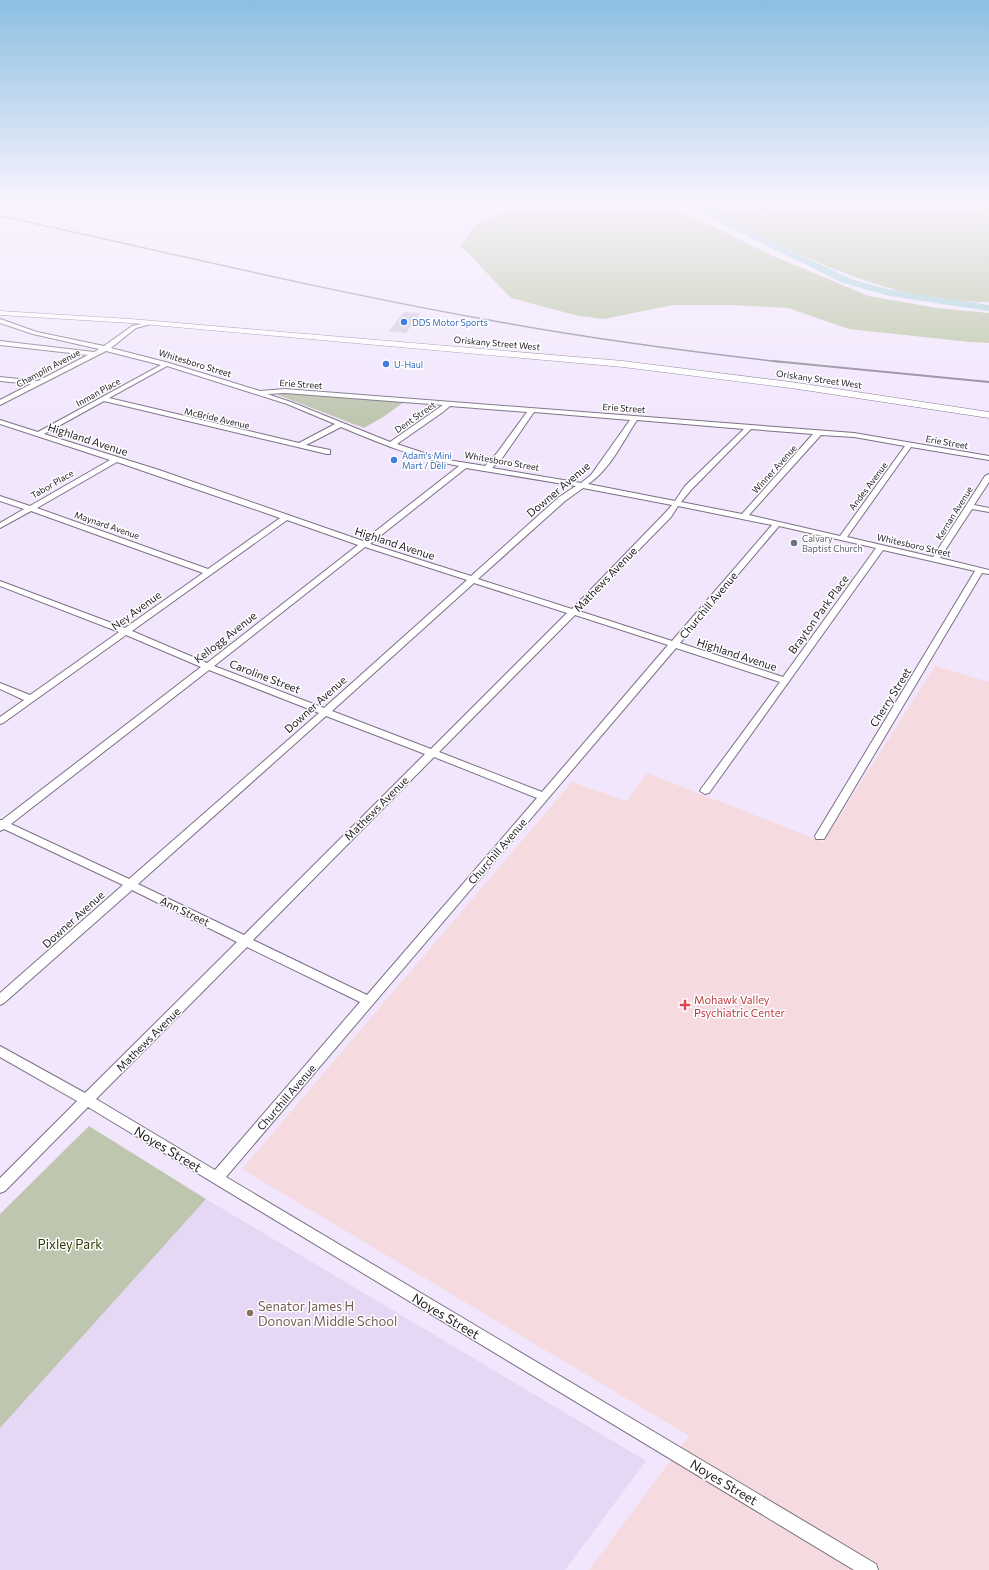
<svg xmlns="http://www.w3.org/2000/svg" width="989" height="1570" font-family="Commissioner,sans-serif">
	<rect width="100%" height="100%" fill="#f2e6fd"/>
	<path fill="#e6d7f4" d="M206,1199L646,1461L565,1570H0V1428Z"/>
	<path fill="#f5dae0" d="M935,666L989,682V1570H589L689,1436L242,1169L572,782L626,801L647,773L823,842Z"/>
	<path fill="#bec6af" d="M282,392L404,402L383,417L364,428L278,395Z
		M89,1126L206,1199L0,1428V1214Z"/>
	<path fill="#b7c3a0" d="M547,201H659L672,209L723,231L773,256L869,296L937,308L989,313V343L970,342L849,329L788,308L731,305H673L604,319L579,316L511,298L461,246L473,227L510,209L538,206Z
		M689,201H989V302C962,302 933,300 907,293C831,274 760,235 689,201Z"/>
	<g fill="none" stroke-linecap="round" stroke-linejoin="round">
		<path fill="#a2d0d7" fill-rule="evenodd" d="M676,201H688L851,279L891,290L989,305V311L890,296L843,283Z"/>
	</g>
	<path fill="#d3c8dd" d="M404,312L420,313L406,333L389,331Z"/>
	<g fill="none" stroke-linecap="round" stroke-linejoin="round">
		<defs>
			<path id="minor" d="M0,319L37,332L104,346L132,326L151,322V324L136,328L111,348L169,363L260,391L285,389L854,433L989,456V460L911,447L847,537L933,557L985,476L989,474V482L974,505L989,508V512L972,509L940,558L989,570V574L982,573L824,839H816L815,836L975,571L883,550L709,793L705,794L700,791L701,789L780,682L676,648L226,1177L876,1564L878,1570H854L88,1107L5,1191L0,1193V1178L77,1101L0,1057V1046L85,1093L237,942L132,890L4,1003L0,1005V993L123,885L4,829L0,831V820H2L201,667L126,635L3,723L0,724V717L24,700L0,689V683L30,695L119,632L0,586V581L125,628L203,573L31,511L0,528V523L24,509L0,501V496L30,506L110,460L0,424V420L38,432L161,365L106,351L0,405V400L31,384L0,381V377L38,381L88,355L0,345V341L94,352L99,349L33,334L0,323ZM167,366L287,404L335,424L299,443L109,398ZM285,393L443,405L390,442L291,402L267,394ZM104,401L327,454H330V450L306,445L341,427C379,443 418,459 459,466L363,541L159,470L44,434ZM450,406L527,412L497,453L485,466L442,459L397,444L443,412ZM534,412L630,420L591,475L581,483L492,468L503,457ZM637,420L744,429L685,486L675,501L588,484C610,470 623,441 637,420ZM751,429L813,434L742,514L681,502L691,490ZM821,435L854,437L905,446L840,536L749,515ZM117,462L280,518L208,569L37,508ZM466,468L576,486L559,497L471,576L370,544ZM583,488L672,505L665,513L572,609L478,579L565,501ZM678,506L772,525L672,641L579,611L671,517ZM287,520L358,545L207,663L132,631ZM779,526L876,548L783,677L680,643ZM365,547L467,580L324,708L214,666ZM474,583L567,613L431,749L332,711ZM575,615L668,645L542,792L439,752ZM209,670L319,713L129,879L11,824ZM326,716L425,754L244,935L138,884ZM434,757L537,798L367,995L253,940ZM247,947L360,1002L215,1170L96,1099Z"/>
			<path id="major" d="M0,311L131,319L623,361L791,382L989,412V418L791,388L623,367L131,323L0,315Z"/>
		</defs>
		<use href="#minor" stroke="#7b7184" stroke-width="2"/>
		<use href="#major" stroke="#7b7184" stroke-width="1"/>
		<use href="#minor" fill="#fff" fill-rule="evenodd"/>
		<use href="#major" fill="#fff" fill-rule="evenodd"/>
		<path stroke="#88808f" stroke-width="1.5" d="M0,216C163,251 325,291 489,320C586,338 684,351 782,362"/>
		<path stroke="#88808f" stroke-width="2" d="M773,361L989,382"/>
	</g>
	<linearGradient id="sky" x2="0" y2="1"><stop stop-color="#8cbfe1"/><stop offset="0.48" stop-color="#f9f4fe"/><stop offset="1" stop-color="#f9f4fe" stop-opacity="0"/></linearGradient>
	<rect width="989" height="421" fill="url(#sky)"/>
	<g fill="#3f7fe0" stroke="#fff" stroke-width="1.5">
		<circle cx="404" cy="322" r="4"/>
		<circle cx="386" cy="364" r="4"/>
		<circle cx="394" cy="460" r="4"/>
	</g>
	<circle fill="#6b7280" stroke="#fff" stroke-width="1.5" cx="794" cy="543" r="4"/>
	<path fill="#e0444e" stroke="#fff" stroke-width="1.5" d="M683 999h4v4h4v4h-4v4h-4v-4h-4v-4h4z"/>
	<circle fill="#8d6e63" stroke="#fff" stroke-width="1.5" cx="250" cy="1313" r="4"/>
	<g text-anchor="middle" dominant-baseline="central" stroke-width="3" stroke-linejoin="round" paint-order="stroke">
		<g font-size="9" fill="#366cbe" stroke="#fff" text-anchor="start">
			<text x="412" y="322">DDS Motor Sports</text>
			<text x="394" y="364">U-Haul</text>
			<text x="402" y="455">Adam's Mini<tspan x="402" dy="10">Mart / Deli</tspan></text>
		</g>
		<g font-size="9" fill="#1f1b22" stroke="#fff">
			<text transform="translate(497 343) rotate(5)">Oriskany Street West</text>
			<text transform="translate(195 363) rotate(17)">Whitesboro Street</text>
			<text transform="translate(48 368) rotate(-28)">Champlin Avenue</text>
			<text transform="translate(819 379) rotate(8)">Oriskany Street West</text>
			<text transform="translate(301 384) rotate(4)">Erie Street</text>
			<text transform="translate(98 392) rotate(-29)">Inman Place</text>
			<text transform="translate(624 408) rotate(4)">Erie Street</text>
			<text transform="translate(415 417) rotate(-35)">Dent Street</text>
			<text transform="translate(217 418) rotate(13)">McBride Avenue</text>
			<text transform="translate(947 442) rotate(10)">Erie Street</text>
			<text transform="translate(502 461) rotate(10)">Whitesboro Street</text>
			<text transform="translate(774 469) rotate(-48)">Winner Avenue</text>
			<text transform="translate(52 484) rotate(-30)">Tabor Place</text>
			<text transform="translate(868 486) rotate(-53)">Andes Avenue</text>
			<text transform="translate(954 513) rotate(-58)">Kernan Avenue</text>
			<text transform="translate(107 525) rotate(19)">Maynard Avenue</text>
			<text transform="translate(914 545) rotate(13)">Whitesboro Street</text>
		</g>
		<g font-size="9" fill="#5b616d" stroke="#fff" text-anchor="start">
			<text x="802" y="538">Calvary<tspan x="802" dy="10">Baptist Church</tspan></text>
		</g>
		<g font-size="11" fill="#1f1b22" stroke="#fff">
			<text transform="translate(88 439) rotate(18)">Highland Avenue</text>
			<text transform="translate(558 489) rotate(-40)">Downer Avenue</text>
			<text transform="translate(395 543) rotate(18)">Highland Avenue</text>
			<text transform="translate(605 579) rotate(-46)">Mathews Avenue</text>
			<text transform="translate(708 605) rotate(-50)">Churchill Avenue</text>
			<text transform="translate(136 610) rotate(-36)">Ney Avenue</text>
			<text transform="translate(818 614) rotate(-54)">Brayton Park Place</text>
			<text transform="translate(225 637) rotate(-38)">Kellogg Avenue</text>
			<text transform="translate(737 654) rotate(18)">Highland Avenue</text>
			<text transform="translate(265 676) rotate(21)">Caroline Street</text>
			<text transform="translate(890 697) rotate(-58)">Cherry Street</text>
			<text transform="translate(315 704) rotate(-42)">Downer Avenue</text>
			<text transform="translate(376 808) rotate(-45)">Mathews Avenue</text>
			<text transform="translate(497 851) rotate(-49)">Churchill Avenue</text>
			<text transform="translate(185 911) rotate(26)">Ann Street</text>
			<text transform="translate(73 919) rotate(-42)">Downer Avenue</text>
			<text transform="translate(148 1039) rotate(-45)">Mathews Avenue</text>
			<text transform="translate(286 1097) rotate(-49)">Churchill Avenue</text>
		</g>
		<g font-size="11" fill="#be3a42" stroke="#fff" text-anchor="start">
			<text x="694" y="999">Mohawk Valley<tspan x="694" dy="13">Psychiatric Center</tspan></text>
		</g>
		<g font-size="13" fill="#1f1b22" stroke="#fff">
			<text transform="translate(168 1149) rotate(31)">Noyes Street</text>
			<text transform="translate(446 1316) rotate(31)">Noyes Street</text>
			<text transform="translate(724 1482) rotate(31)">Noyes Street</text>
		</g>
		<g font-size="13" fill="#2d3a01" stroke="#fff">
			<text x="70" y="1244">Pixley Park</text>
		</g>
		<g font-size="13" fill="#785e54" stroke="#fff" text-anchor="start">
			<text x="258" y="1306">Senator James H<tspan x="258" dy="15">Donovan Middle School</tspan></text>
		</g>
	</g>
</svg>
